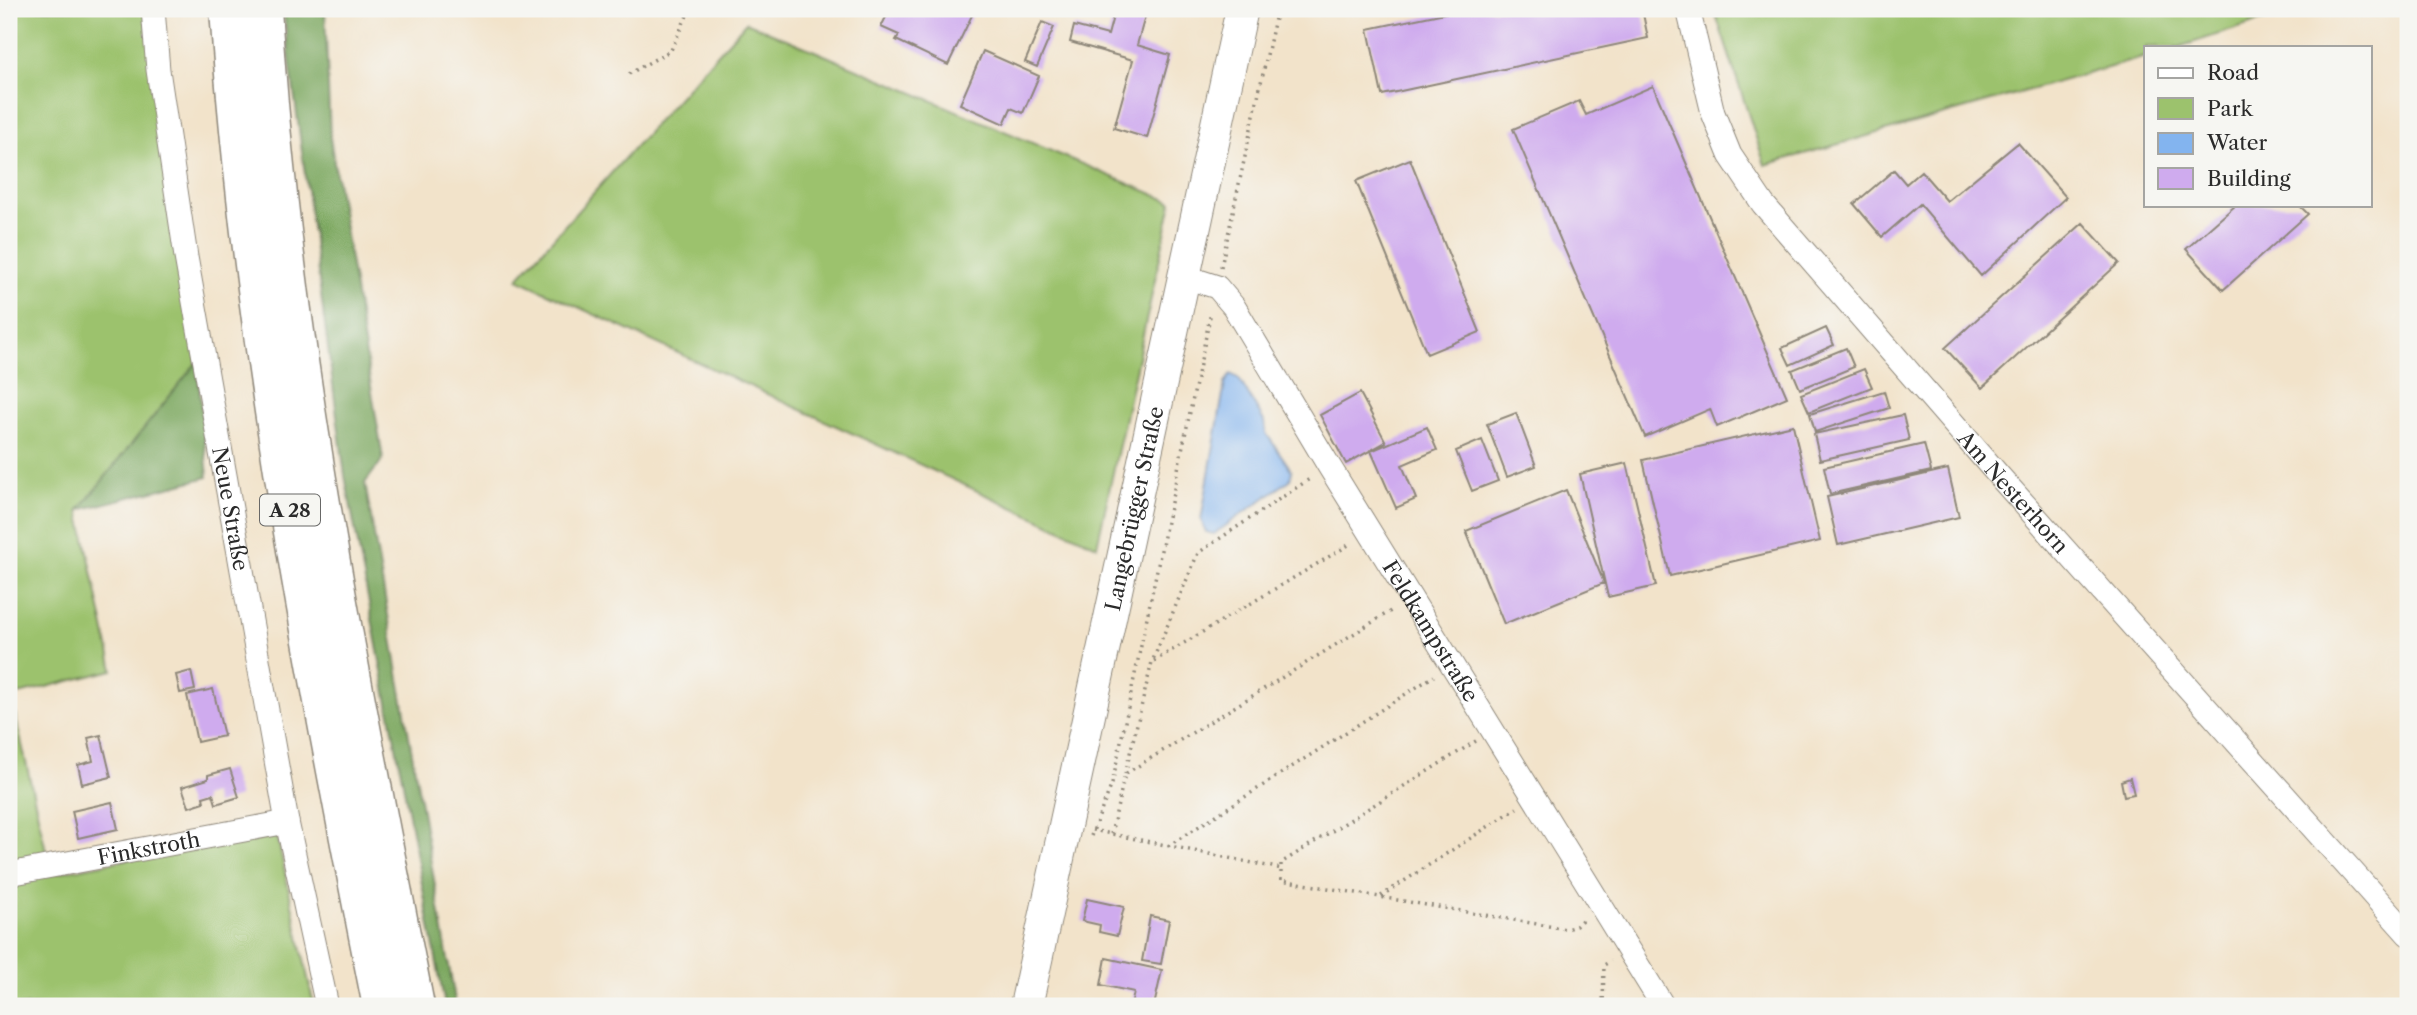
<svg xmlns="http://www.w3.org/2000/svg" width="2417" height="1015" font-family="'Libre Caslon Text',serif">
	<rect width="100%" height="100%" fill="#f6f6f2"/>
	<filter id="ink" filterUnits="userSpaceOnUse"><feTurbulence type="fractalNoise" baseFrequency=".0143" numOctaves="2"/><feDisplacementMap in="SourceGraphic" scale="14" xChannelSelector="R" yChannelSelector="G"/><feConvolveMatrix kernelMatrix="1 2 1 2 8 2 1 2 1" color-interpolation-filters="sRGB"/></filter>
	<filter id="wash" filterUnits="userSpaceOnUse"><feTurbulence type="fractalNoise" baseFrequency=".00686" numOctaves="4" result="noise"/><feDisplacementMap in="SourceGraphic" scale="28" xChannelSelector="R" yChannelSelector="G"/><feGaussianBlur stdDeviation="1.57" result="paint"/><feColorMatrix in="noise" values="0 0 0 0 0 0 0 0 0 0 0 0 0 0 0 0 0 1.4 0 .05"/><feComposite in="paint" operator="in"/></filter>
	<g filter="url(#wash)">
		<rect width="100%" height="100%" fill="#f2e3ca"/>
		<path fill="#9cc26d" stroke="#64764c" stroke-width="2" d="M9,9H145L197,362L79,510L113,670L11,696L47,855L9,861Z
			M1714,9H2298L2179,47H2146V57L1765,165Z
			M746,22L1172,202L1097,546L517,279Z
			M276,831L314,1006H9V882Z"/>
		<path fill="#7da860" stroke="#546a46" stroke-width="2" d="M283,9H325L330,138L383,459L365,483L456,1006H445L345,476Z
			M197,362L208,477L79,510Z"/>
		<path fill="#83b4ef" stroke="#57708d" stroke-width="2" d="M1231,374L1239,379L1264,421L1266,433L1292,471L1290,480L1214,534L1206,532L1201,520L1225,383Z"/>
		<g id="blocks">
			<path fill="#cfabee" d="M890,9H975L948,65L896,40L899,35L881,27Z
				M1115,9H1147L1137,45L1170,55L1147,138L1114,128L1133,60L1070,42L1074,26L1108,35Z
				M1464,9H1642L1648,38L1382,95L1368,29Z
				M1042,22L1054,27L1037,67L1025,62Z
				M983,51L1039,76L1023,113L1011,108L1004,124L960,104Z
				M1653,86L1787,397L1717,427L1710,409L1645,437L1513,129L1579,101L1586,115Z
				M2018,143L2066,197L1981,276L1920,204L1882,237L1854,204L1894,170L1906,184L1921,171L1947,201Z
				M1410,159L1480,332L1427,354L1356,181Z
				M2236,205H2299L2308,214L2223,290L2186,249Z
				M2083,223L2119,263L1982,388L1945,348Z
				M1826,328L1834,345L1790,365L1782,348Z
				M1846,348L1854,367L1800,389L1792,370Z
				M1864,369L1872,387L1809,412L1801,394Z
				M1884,391L1889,408L1815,432L1810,414Z
				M1360,393L1386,442L1346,464L1320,415Z
				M1516,413L1536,466L1507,477L1487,424Z
				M1903,415L1909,440L1820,460L1814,434Z
				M1793,425L1820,541L1670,576L1643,460Z
				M1427,427L1437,450L1402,465L1416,499L1396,508L1371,451Z
				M1482,440L1498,481L1472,491L1456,451Z
				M1924,444L1931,471L1830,494L1824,467Z
				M1627,463L1656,586L1608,597L1580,474Z
				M1948,469L1959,517L1838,545L1827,497Z
				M1566,490L1604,583L1504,624L1466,531Z
				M191,671L195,690L180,693L176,675Z
				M213,689L224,736L197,742L187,695Z
				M101,735L111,777L82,784L78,765L93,761L88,738Z
				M230,769L239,797L216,804L213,794L203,797L204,802L189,807L182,787L208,779V775Z
				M2130,778L2134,794L2124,796L2121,781Z
				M112,802L118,829L78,838L72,811Z
				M1087,899L1124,907L1117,936L1099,932L1100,925L1082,921Z
				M1150,916L1169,920L1161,964L1142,961Z
				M1106,958L1162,970L1154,1006H1131L1134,992L1101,985Z"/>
		</g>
	</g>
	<g filter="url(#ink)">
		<use href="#blocks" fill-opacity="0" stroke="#8e877a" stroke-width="2"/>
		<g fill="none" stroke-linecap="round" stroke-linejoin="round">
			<defs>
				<g id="street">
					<path id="s1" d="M153,9L158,70L186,257L287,822L327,1006"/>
					<path id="s2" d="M1688,9L1713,113L1730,155L1763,204L2000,477L2408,934"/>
					<path id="s3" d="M1183,276L1217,287L1234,307L1329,466L1663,1006"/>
					<path id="s4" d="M9,874L287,822"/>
				</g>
				<g id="secondary">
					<path id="s5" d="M1026,1006L1242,9"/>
				</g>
				<path id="highway" d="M229,9C252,345 316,676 382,1006
					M262,9C282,343 351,678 415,1006"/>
			</defs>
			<use href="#street" stroke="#8e877a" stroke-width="25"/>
			<use href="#secondary" stroke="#8e877a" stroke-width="34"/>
			<use href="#highway" stroke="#8e877a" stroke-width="41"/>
			<path stroke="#8e877a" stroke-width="3.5" stroke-dasharray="2 5" stroke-linecap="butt" d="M629,74L671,50L690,9
				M1221,267L1277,9
				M1154,661L1352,543
				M1476,741L1281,863V880L1566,929L1576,926L1585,917
				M1125,774L1152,662L1198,553L1311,478
				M1092,830L1282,869
				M1111,834L1125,774L1394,609
				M1091,836L1112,784L1211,312
				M1168,846L1434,676
				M1381,896L1517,808
				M1603,1006L1604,965L1611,961"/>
			<use href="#street" stroke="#fff" stroke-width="23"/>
			<use href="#secondary" stroke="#fff" stroke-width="32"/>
			<use href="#highway" stroke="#fff" stroke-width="38"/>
		</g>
	</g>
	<g text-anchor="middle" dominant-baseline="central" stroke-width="6" stroke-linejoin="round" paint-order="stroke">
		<rect fill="#f6f6f2" stroke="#686867" stroke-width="2" x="260" y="494.5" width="60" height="31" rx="5"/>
		<g font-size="19" font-weight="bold" fill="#2b2b2b">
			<text x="290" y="510">A 28</text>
		</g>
		<g font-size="21" fill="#2b2b2b" stroke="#f6f6f2">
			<text stroke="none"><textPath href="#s2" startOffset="593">Am Nesterhorn</textPath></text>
			<text stroke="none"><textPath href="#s5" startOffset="509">Langebrügger Straße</textPath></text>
			<text stroke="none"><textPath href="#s1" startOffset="506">Neue Straße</textPath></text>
			<text stroke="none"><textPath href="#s3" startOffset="441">Feldkampstraße</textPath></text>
			<text stroke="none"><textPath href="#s4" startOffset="142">Finkstroth</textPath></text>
		</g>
	</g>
	<rect width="2417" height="1015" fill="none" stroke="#f6f6f2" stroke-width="35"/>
	<rect x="2144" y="46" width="228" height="161" fill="#f6f6f2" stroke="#a5a5a2" stroke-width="2"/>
	<rect x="2158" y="68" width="35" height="10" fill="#ffffff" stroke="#a5a5a2" stroke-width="2"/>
	<text x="2207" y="80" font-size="21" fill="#2b2b2b">Road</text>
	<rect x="2158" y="98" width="35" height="21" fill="#9cc26d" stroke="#a5a5a2" stroke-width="2"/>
	<text x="2207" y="116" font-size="21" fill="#2b2b2b">Park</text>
	<rect x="2158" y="133" width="35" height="21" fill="#83b4ef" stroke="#a5a5a2" stroke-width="2"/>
	<text x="2207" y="150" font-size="21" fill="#2b2b2b">Water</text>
	<rect x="2158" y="168" width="35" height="21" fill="#cfabee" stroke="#a5a5a2" stroke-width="2"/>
	<text x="2207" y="186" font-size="21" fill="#2b2b2b">Building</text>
</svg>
